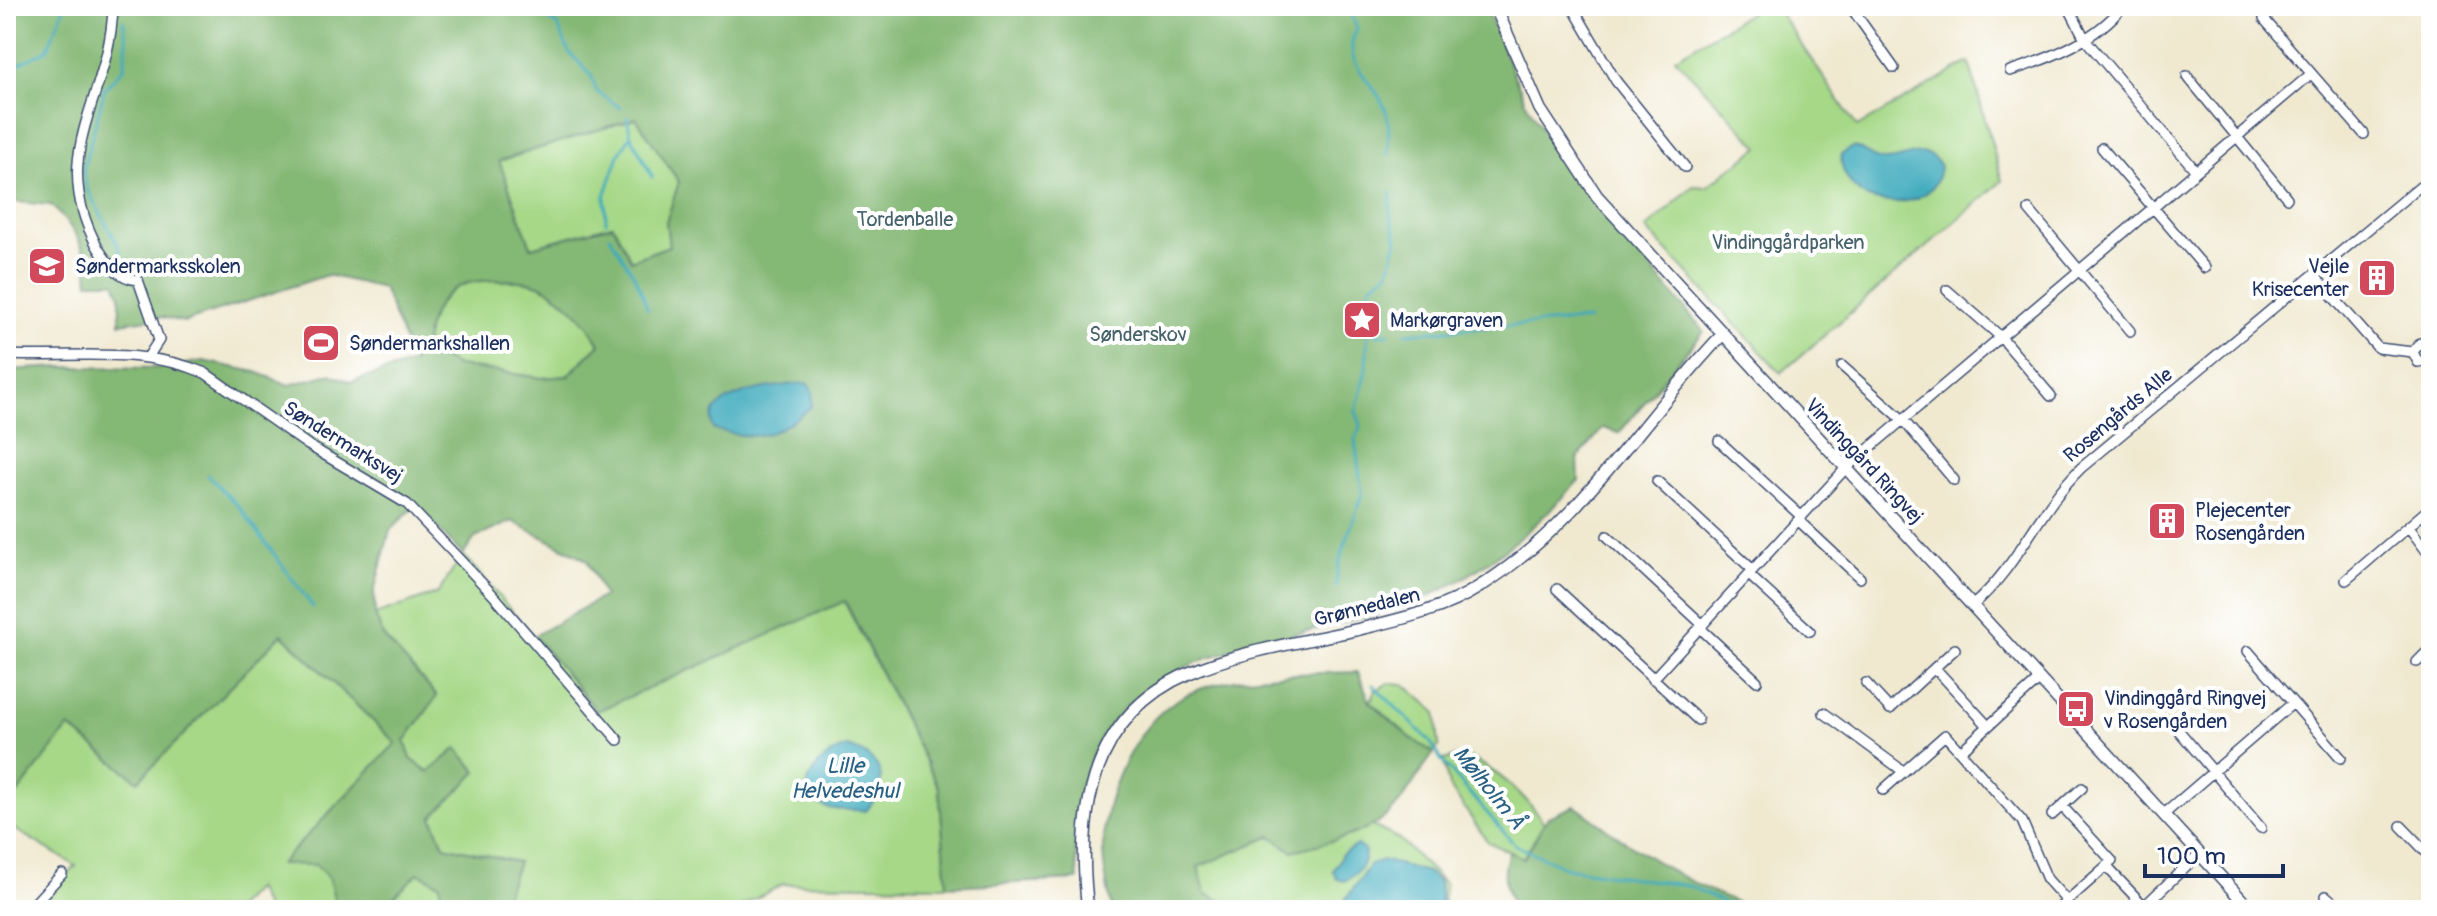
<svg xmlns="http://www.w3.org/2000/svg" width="2437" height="916" font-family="Pangolin,sans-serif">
	<rect width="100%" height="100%" fill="#fff"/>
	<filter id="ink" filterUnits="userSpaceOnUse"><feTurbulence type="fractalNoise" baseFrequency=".0125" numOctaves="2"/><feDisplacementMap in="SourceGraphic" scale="16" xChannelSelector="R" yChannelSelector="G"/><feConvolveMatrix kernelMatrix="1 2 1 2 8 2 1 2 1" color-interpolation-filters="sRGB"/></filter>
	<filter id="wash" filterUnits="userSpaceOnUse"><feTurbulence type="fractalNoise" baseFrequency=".006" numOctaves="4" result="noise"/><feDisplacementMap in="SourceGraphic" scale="32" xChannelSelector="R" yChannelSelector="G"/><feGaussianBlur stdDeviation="1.8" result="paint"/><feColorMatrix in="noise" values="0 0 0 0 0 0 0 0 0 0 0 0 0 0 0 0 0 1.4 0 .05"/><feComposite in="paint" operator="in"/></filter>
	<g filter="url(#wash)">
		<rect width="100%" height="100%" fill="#f0e9d0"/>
		<path fill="#a6d887" stroke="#608472" stroke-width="2" d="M1761,6H1775L1857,127L1969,62L2002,181L1781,373L1646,229L1693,186L1706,187L1759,147L1675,58Z
			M636,117L679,182L666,222L669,246L631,260L612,225L531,247L499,161Z
			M495,280C506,281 517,280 528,282C556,287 588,320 600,344L567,376L542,378L457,366L425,349C425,324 437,296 462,285C471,281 485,281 495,280Z
			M463,555L598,710L844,601L939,788L947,886L783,884L734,910H500L518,862L444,846L432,817L429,772L411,759L405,741L437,696L383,636L375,615L438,593Z
			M282,634L396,743L281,863L316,865L329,878L337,910H266L256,888L234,910H48L41,904L76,866L6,824V808L69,727L138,781Z
			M1389,683L1404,684L1436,712L1439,746L1434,753L1412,739L1370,702L1376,690Z
			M1465,755C1498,771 1524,793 1544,823L1523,858L1488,842L1449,786L1443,760Z
			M1371,825L1399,839L1445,884L1443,910L1439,881L1427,872L1370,865L1338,910H1242L1206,894L1197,867L1271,836L1318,845Z
			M418,872L440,884L441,910H381Z"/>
		<path fill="#84b874" stroke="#507469" stroke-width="2" fill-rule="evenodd" d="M6,6H1485L1525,101L1568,171L1704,331L1619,433L1603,428L1578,458L1579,480C1532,532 1476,580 1409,604C1286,648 1110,637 1077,801C1072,826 1076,854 1078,880L947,886L939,788L845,601L597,711L534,636L604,596L587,560L512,521L475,538L463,555L416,505L390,530L374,592L375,615L383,636L437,696L405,741L411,759L429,772L457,748L477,772L432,817L444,846L518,862L500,910H441L440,884L418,873L381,910H337L329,878L316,865L280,864L396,743L282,634L138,781L69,727L6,808V370L62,367L163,368L203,361L256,372L289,385L330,374L351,382L413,363L383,288L327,275L184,322L162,317L120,323V295L115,282H89C86,246 77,231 51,205L6,201ZM636,118L679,182L666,222L669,246L631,260L613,225L531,247L499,161ZM495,280C505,281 517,280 528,282C556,287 587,320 600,344L568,376L542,378L457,366L425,349C425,324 437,296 462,285C471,281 485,281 495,280Z
			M1358,672L1370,702L1412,739L1434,753C1419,772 1406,799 1388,815C1365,835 1322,844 1292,851L1271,836L1198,867L1206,894L1242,910H1112C1108,890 1103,869 1103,849C1103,795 1134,724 1182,697C1228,672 1307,674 1358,672Z
			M1575,806C1632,848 1691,888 1759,910H1517C1503,892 1502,872 1509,852L1524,858L1548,817Z"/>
		<path fill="#3ba9bb" stroke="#2b6c8c" stroke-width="2" d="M1853,147C1863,149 1872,159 1882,160C1903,162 1926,140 1940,166C1937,203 1897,207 1868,198C1853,190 1838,171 1842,154Z
			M807,383L813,392L811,407C773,437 760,442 713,429C700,391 783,385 807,383Z
			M848,747C884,758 891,783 866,811C853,809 833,812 821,805C788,788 824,751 848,747Z
			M1357,845L1365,851C1365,867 1357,874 1344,881L1337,879L1333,871L1342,854Z
			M1382,860L1427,872L1439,882L1441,910H1338L1370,865Z"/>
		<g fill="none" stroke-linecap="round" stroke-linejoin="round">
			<path stroke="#3ba9bb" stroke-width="3" d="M528,6L558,26L569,52L591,75L597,92L621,108
				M1349,6L1357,29C1337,65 1380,83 1387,115C1390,127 1388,142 1388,155
				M123,21L127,41L124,68L105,88L83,169L87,189L118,245L125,268
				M6,77L19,64L47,50L65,6
				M632,137L652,177
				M606,222L605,196L620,152L631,136L627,117
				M610,236L636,279L648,309
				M1370,330L1379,335L1389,333
				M1406,333L1589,320
				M208,475L240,508L313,607
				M1336,587L1338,566L1362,494L1355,440L1361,425L1356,412L1366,369L1370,286L1388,273L1397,240L1390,213L1391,193
				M1373,685L1430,741L1442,761L1515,845L1567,868L1689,886L1739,910"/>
		</g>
	</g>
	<g filter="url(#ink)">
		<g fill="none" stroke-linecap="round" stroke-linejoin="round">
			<defs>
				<path id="minor" d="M113,6C111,99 46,151 97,246C107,263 118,278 138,280L159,340L148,357
					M1572,6L1616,81L1685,167
					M1850,6L1894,68
					M2068,6L2085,39L2196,171
					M2429,6L2431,8
					M2264,19L2364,134
					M2010,71C2051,58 2096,40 2123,6
					M2187,76L2287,198
					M2102,148L2205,268
					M2029,210L2130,331
					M2314,275L2378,348L2413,352
					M1947,290L2001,337L2051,396
					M2431,347L2420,343L2413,352L2418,362L2431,359
					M6,355C72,358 142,346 205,373L308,445L407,504L495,597L618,740
					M1842,366L1903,420L1954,480
					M1719,441L1802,517
					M1657,481L1753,570
					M1799,521L1860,578
					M2408,526L2431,557
					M1607,536L1703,625
					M1749,575L1810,631
					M2346,580L2431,507
					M1557,589L1698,720
					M1972,606C2018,567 2038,510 2081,468L2420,186
					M1700,628L1757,681
					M2248,651L2341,758
					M2417,662L2431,648
					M1935,668L1988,726
					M1653,679L1846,468L2311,74
					M1866,683L1890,709L1955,649
					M1824,713L1903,771
					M2169,719L2261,828
					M1961,751L2039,680
					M1883,790L1945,735L2022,821L2047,879L2067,901
					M2052,815L2082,788
					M2163,815L2293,703
					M2401,826L2431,857
					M2106,866L2144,906
					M2326,896L2342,910
					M28,910L62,874
					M2057,910L2112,861L2062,806
					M2140,910L2199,854
					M2419,910L2431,898"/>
				<path id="tertiary" d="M1495,6L1540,109L1597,196L2251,910
					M1088,910C1076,815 1090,716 1189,673C1243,650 1303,642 1360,629C1401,619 1443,610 1479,587C1579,526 1642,419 1722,335"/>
			</defs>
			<use href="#minor" stroke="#3b4b6f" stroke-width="12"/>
			<use href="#tertiary" stroke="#3b4b6f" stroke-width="14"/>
			<use href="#minor" stroke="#fff" stroke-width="9"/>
			<use href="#tertiary" stroke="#fff" stroke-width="11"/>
		</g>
	</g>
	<defs>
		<symbol id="school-square" viewBox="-11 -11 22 22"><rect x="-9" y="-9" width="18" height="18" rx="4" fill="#d1495b" stroke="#fff"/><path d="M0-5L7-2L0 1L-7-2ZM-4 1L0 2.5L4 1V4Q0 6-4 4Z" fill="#fff"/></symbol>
		<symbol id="building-square" viewBox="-11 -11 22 22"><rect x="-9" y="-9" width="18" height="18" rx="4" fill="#d1495b" stroke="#fff"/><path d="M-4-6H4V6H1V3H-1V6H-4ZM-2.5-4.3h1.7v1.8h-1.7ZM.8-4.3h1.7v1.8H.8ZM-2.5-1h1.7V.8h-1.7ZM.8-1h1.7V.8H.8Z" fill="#fff"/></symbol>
		<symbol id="sight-square" viewBox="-11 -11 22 22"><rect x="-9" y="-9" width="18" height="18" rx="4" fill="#d1495b" stroke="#fff"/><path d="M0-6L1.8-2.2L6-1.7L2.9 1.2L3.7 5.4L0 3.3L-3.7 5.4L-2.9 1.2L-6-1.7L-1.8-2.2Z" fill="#fff"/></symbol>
		<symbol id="stadium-square" viewBox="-11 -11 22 22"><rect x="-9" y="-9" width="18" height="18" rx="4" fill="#d1495b" stroke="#fff"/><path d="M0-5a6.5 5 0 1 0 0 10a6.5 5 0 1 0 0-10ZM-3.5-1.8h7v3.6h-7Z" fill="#fff"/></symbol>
		<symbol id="bus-square" viewBox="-11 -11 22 22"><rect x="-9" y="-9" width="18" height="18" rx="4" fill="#d1495b" stroke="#fff"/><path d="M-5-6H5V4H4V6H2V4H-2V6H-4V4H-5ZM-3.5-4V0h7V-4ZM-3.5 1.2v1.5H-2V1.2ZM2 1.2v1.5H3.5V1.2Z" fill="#fff"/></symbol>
	</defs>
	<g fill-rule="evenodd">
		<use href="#school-square" x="25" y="244" width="44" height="44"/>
		<use href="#building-square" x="2355" y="256" width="44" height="44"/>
		<use href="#sight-square" x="1340" y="298" width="44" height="44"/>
		<use href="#stadium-square" x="299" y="321" width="44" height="44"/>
		<use href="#building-square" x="2145" y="499" width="44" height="44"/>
		<use href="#bus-square" x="2054" y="687" width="44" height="44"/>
	</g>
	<g text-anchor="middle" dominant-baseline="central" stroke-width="8" stroke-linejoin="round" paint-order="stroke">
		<g font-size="20" fill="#45626a" stroke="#fff">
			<text x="905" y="219">Tordenballe</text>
			<text x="1788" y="242">Vindinggårdparken</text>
			<text x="1138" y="334">Sønderskov</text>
		</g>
		<g font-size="20" fill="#1b2f5e" stroke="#fff" text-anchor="start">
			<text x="75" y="266">Søndermarksskolen</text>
			<text x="2349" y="266" text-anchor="end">Vejle<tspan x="2349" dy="23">Krisecenter</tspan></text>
			<text x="1390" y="320">Markørgraven</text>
			<text x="349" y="343">Søndermarkshallen</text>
			<text x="2195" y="510">Plejecenter<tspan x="2195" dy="23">Rosengården</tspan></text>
			<text x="2104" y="698">Vindinggård Ringvej<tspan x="2104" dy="23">v Rosengården</tspan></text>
		</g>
		<g font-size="20" fill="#1b2f5e" stroke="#fff">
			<text transform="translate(2118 415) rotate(-40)">Rosengårds Alle</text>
			<text transform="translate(343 442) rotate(32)">Søndermarksvej</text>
			<text transform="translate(1864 461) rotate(47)">Vindinggård Ringvej</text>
			<text transform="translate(1367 607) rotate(-14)">Grønnedalen</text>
		</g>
		<g font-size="22" font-style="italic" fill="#286083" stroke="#fff">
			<text x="845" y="766">Lille<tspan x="845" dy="25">Helvedeshul</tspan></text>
			<text transform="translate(1489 788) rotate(51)">Mølholm Å</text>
		</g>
	</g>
	<rect width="2437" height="916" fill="none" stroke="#fff" stroke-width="32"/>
	<path d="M2145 864v12h138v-12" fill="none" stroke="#1b2f5e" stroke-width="4"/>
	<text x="2157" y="864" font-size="24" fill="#1b2f5e" stroke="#ffffff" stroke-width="6" paint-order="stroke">100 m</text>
</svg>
